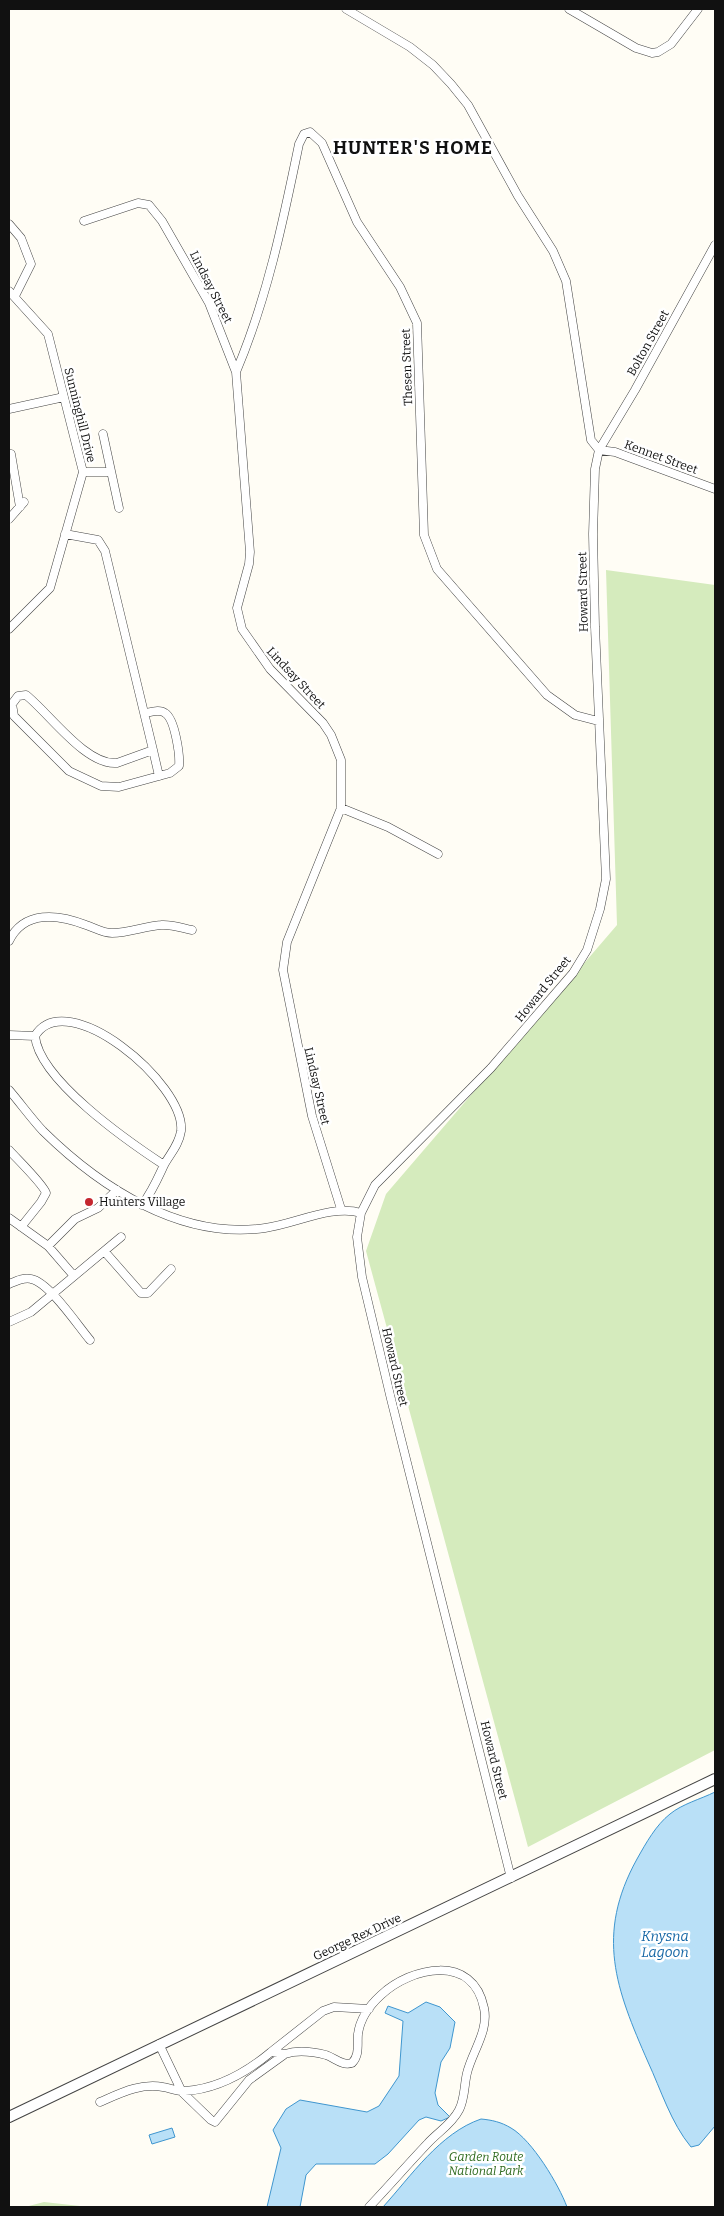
<svg xmlns="http://www.w3.org/2000/svg" width="724" height="2216" font-family="Bitter,serif">
	<rect width="100%" height="100%" fill="#fffdf5"/>
	<path fill="#d5ebbd" d="M606,570L715,585V1750L528,1847L366,1251L386,1194L617,925Z
		M44,2202L89,2207H25Z"/>
	<path fill="#b9e0f7" stroke="#3f96cf" d="M715,1792V2126L699,2145L691,2147C671,2123 661,2090 648,2062C616,1989 595,1935 637,1859C646,1843 656,1825 670,1814C682,1804 701,1799 715,1792Z
		M426,2002L440,2007L455,2022L450,2048L441,2062L435,2093L438,2105L450,2117L441,2121L426,2117L419,2120L388,2154L375,2164H316L306,2175L300,2207H267L281,2148L273,2130L286,2109L300,2100L367,2112L379,2106L399,2076L403,2021L385,2013L388,2006L408,2013Z
		M481,2119C492,2120 501,2122 511,2128C532,2140 559,2185 567,2207H383C411,2176 440,2133 481,2119Z
		M172,2128L175,2137L152,2144L149,2135Z"/>
	<g fill="none" stroke-linecap="round" stroke-linejoin="round">
		<defs>
			<path id="minor" d="M346,9L410,47L433,65L451,84L468,105L518,196L553,251L566,281L591,440L599,450
				M569,9L636,48L652,53L658,52L671,44L698,9
				M84,221L138,203L149,205L162,221L209,303L236,372L250,552L249,564L237,608L242,629L270,669L323,723L331,735L341,760V808L287,942L283,970L312,1116L341,1209
				M9,224L21,238L31,264L15,296
				M9,291L48,334L83,472L50,588L9,629
				M236,372C267,299 283,222 299,144L304,134L310,132L322,143L357,222L400,287L417,323L424,535L437,569L547,695L575,715L598,721
				M9,409L64,397
				M103,434L119,508
				M599,450L615,452L715,489
				M11,454L20,507
				M83,472H111
				M9,519L24,502
				M65,534L98,540L105,551L153,750L117,763C86,766 49,713 26,695L18,696L12,704L14,716L69,771L101,786L119,787L170,773L179,766C180,755 175,719 165,713C160,709 151,712 145,713
				M153,750L159,776
				M341,808L388,827L438,854
				M9,941C24,910 58,914 86,925C95,928 103,933 112,933C129,933 145,926 161,925C171,924 182,928 192,930
				M9,1035L35,1036
				M9,1090C21,1104 31,1118 43,1131C101,1188 181,1240 265,1228C295,1224 333,1204 361,1213
				M9,1150C17,1159 43,1184 46,1193L41,1202L21,1227
				M142,1205C152,1192 157,1180 164,1165C170,1154 179,1145 181,1131C186,1084 66,984 35,1036C39,1080 129,1142 164,1165
				M9,1218L48,1246L74,1276
				M48,1246L75,1219L98,1208L117,1190
				M105,1252L141,1293H148L171,1269
				M9,1284C16,1281 24,1277 31,1279C49,1282 78,1326 90,1340
				M9,1322L31,1312L121,1237
				M511,1878L391,1399L362,1277L357,1237L361,1213L375,1185L491,1068L573,973L587,950L600,909L606,879L595,627L593,534L595,469L599,450L635,390L715,245
				M159,2044L182,2092L211,2120L215,2122L249,2080L285,2054C297,2050 314,2052 326,2055C335,2058 342,2066 352,2063C360,2055 357,2044 358,2034C360,2019 370,2005 381,1995C411,1967 473,1953 484,2008C489,2031 472,2052 467,2073C464,2085 465,2099 459,2110C452,2124 438,2132 428,2143C408,2164 389,2186 369,2207
				M271,2052L323,2011L334,2007L369,2009
				M100,2102C121,2093 140,2083 163,2087C170,2088 178,2092 185,2091C217,2089 247,2072 271,2052L285,2054"/>
			<path id="tertiary" d="M9,2117L715,1779"/>
		</defs>
		<use href="#minor" stroke="#444" stroke-width="9"/>
		<use href="#tertiary" stroke="#444" stroke-width="12"/>
		<use href="#minor" stroke="#fff" stroke-width="8"/>
		<use href="#tertiary" stroke="#fff" stroke-width="10"/>
	</g>
	<circle fill="#c4262e" stroke="#fff" stroke-width="2" cx="89" cy="1202" r="5"/>
	<g text-anchor="middle" dominant-baseline="central" stroke-width="5" stroke-linejoin="round" paint-order="stroke">
		<g font-size="12" fill="#111" stroke="#fff">
			<text transform="translate(211 287) rotate(63)">Lindsay Street</text>
			<text transform="translate(648 343) rotate(-61)">Bolton Street</text>
			<text transform="translate(407 367) rotate(-92)">Thesen Street</text>
			<text transform="translate(80 415) rotate(76)">Sunninghill Drive</text>
			<text transform="translate(661 457) rotate(20)">Kennet Street</text>
			<text transform="translate(583 592) rotate(-91)">Howard Street</text>
			<text transform="translate(296 678) rotate(47)">Lindsay Street</text>
			<text transform="translate(543 989) rotate(-51)">Howard Street</text>
			<text transform="translate(317 1086) rotate(77)">Lindsay Street</text>
			<text transform="translate(395 1367) rotate(77)">Howard Street</text>
			<text transform="translate(494 1760) rotate(76)">Howard Street</text>
			<text transform="translate(357 1937) rotate(-25)">George Rex Drive</text>
		</g>
		<g font-size="12" fill="#111" stroke="#fff" text-anchor="start">
			<text x="99" y="1202">Hunters Village</text>
		</g>
		<g font-size="12" font-style="italic" fill="#2f6b1f" stroke="#fff">
			<text x="486" y="2157">Garden Route<tspan x="486" dy="14">National Park</tspan></text>
		</g>
		<g font-size="14" font-style="italic" fill="#1768a6" stroke="#fff">
			<text x="665" y="1936">Knysna<tspan x="665" dy="16">Lagoon</tspan></text>
		</g>
		<g font-size="18" font-weight="bold" letter-spacing="1" fill="#111" stroke="#fff">
			<text x="413" y="148">HUNTER'S HOME</text>
		</g>
	</g>
	<rect width="724" height="2216" fill="none" stroke="#111111" stroke-width="20"/>
</svg>
